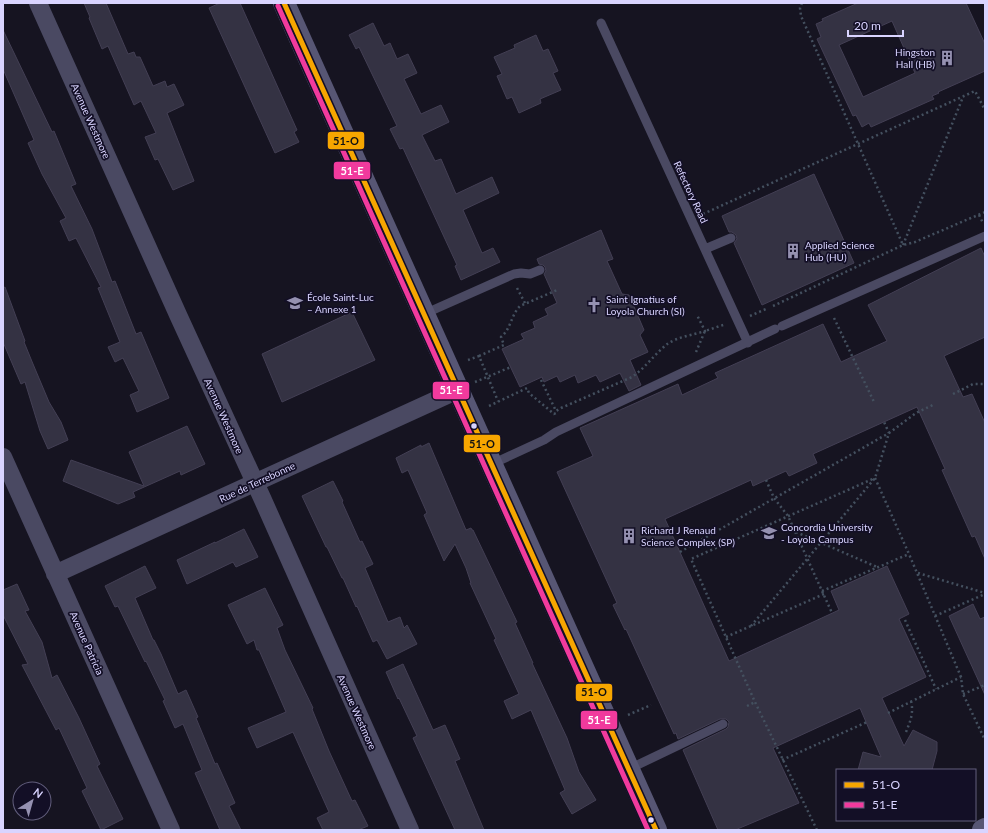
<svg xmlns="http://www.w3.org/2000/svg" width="988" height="833" font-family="Lato,sans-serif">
	<rect width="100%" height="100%" fill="#161421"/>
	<path fill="#343243" stroke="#433f54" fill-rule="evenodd" d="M84,3H106L128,54L134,52L136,57H140L153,86L165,81L167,87L174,84L184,105L167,113L194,181L173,190L158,159L155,160L145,137L156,133L141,101L134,105L108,46L102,49L89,18L90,17Z
		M220,3H240L297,130L294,132L299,142L275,153L209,8Z
		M858,3H966L985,44V71L938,92L939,93L932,96L934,99L871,127L869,123L862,127L856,115L853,116L817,39L821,37L816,24L823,21L822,19ZM892,21L915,73L863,97L839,45Z
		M373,23L384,46L390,43L397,59L408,54L417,73L404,79L421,114L441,105L449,122L422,135L435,161L441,159L456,194L492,177L499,193L463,210L482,253L493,248L500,262L461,280L455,266L457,265L403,148L400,149L390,129L397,126L359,47L356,49L349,35Z
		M3,30L52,132L54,131L76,184L71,186L92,229L112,282L115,281L136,334L141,332L169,398L137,412L130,395L139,391L123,358L115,362L108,347L120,342L98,288L101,287L76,238L69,241L60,221L66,218L42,174L28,143L34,140L3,69Z
		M536,35L543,51L548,49L558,71L553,73L561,90L540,99L541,103L519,113L512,97L507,99L497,76L502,74L494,57L515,48L514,45Z
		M814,174L854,263L762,305L734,243L737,239L736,235L732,232H729L722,216Z
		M601,230L613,259L607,261L622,294L629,295L644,330L640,335L648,352L630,360L641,385L629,391L620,373L600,382L596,375L578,383L575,375L560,382L557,376L544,382L542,377L520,387L502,349L524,339L521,334L535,328L533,322L548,315L545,309L557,303L544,274L546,271L545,267L543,265L539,264L537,259Z
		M981,248L985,257V337L944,356L963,397L972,394L985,423V559L975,536L972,537L942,470L945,469L917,407L813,454L817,463L789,476L786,471L753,486L751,480L665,519L729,661L839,610L831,591L887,566L909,614L899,619L926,677L882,698L904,746L913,730L937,742V751L932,770H858L863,752L881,757L860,708L773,748L799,803L735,830H718L683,750L726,729L728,727L729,722L726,719H720L678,739L676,733L674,734L626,629L625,630L613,605L617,603L557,472L593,456L580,428L678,384L682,395L718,378L715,373L823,324L841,362L887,341L868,305Z
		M5,287L25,341L24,342L33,364L49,402L61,422L68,440L48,449L40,431L25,382L21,384L3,342V288Z
		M352,312L375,360L282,402L262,354Z
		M187,426L205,464L181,475L180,471L133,492L135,497L118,504L63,481L71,460L144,486L129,452Z
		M429,443L466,530L471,528L472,530H473L517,622L515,623L533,663H532L567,738L579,772L596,800L572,814L560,793L565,790L531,710L512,719L504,701L519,694L494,640L496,639L470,583H471L466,568L455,544L444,561L424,515L427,513L408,470L402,473L396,458L421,445V447Z
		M333,481L343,501L342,502L360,542L362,541L373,564L365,568L388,622L400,617L404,628L407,625L417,644L387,659L377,640L373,642L357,606L356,607L343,578H342L327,547H326L302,496Z
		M244,529L258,557L236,567L233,562L187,584L177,560L215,542V543Z
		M145,566L156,588L135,598L153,640H154L161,654L178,694L186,690L198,717L196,718L215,764L217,763L235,803L229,806L241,830H220L195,773L202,770L183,724L175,728L163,701L165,700L146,661L145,662L118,606L115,607L105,586Z
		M17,584L29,610L25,611L42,642L52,678L57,675L79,718L100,764L97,766L123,819L101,830L82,791L87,788L59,728L56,730L22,665L28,664L3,615V590Z
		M265,588L283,625L277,628L285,650L313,708L312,709L329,751L352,801L355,800L368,826L358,830H323L317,818L329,812L293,732L257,748L248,728L286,712L259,650H257L254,640L247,644L228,605Z
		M973,604L980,619L985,617V695L949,616Z
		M403,664L433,730L445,725L460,759L455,761L484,830H455L413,738L417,736L399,698L398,699L386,672Z"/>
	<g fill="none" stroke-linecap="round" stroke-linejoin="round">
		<path stroke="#44505f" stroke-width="2.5" stroke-dasharray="2 3" stroke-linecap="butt" d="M802,3L800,8L801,16L903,245
			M703,214L975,91L985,110
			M979,215L983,223
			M903,245L963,97
			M517,288L525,303
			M773,306L903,245L915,242L985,212
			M750,316L766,309
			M834,318L874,402
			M696,352L705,331L726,324
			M479,356L504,345L501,337C511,329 511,315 520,306L557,290
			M468,360L479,356L498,401
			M541,380L556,411
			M475,382L511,367
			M953,394L973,384H985
			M489,406L527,388L529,393L554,414L556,413V411L561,408L632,377C645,368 654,355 666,345C676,337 693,335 705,331L697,315
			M875,478L909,554L961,677L963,694L985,740
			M766,480L774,498L788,516L832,613
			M796,532L877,567
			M680,552L889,433L884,422
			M918,573L985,593
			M822,591L909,554
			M935,616L985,594
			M905,620L936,689
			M751,626L875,478L889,433L916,413L935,404
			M726,637L824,594
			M963,694L985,685
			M747,706L755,702
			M888,713L961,677
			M628,715L651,705
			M906,732C910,722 914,713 911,701
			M782,760L867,722
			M817,830L755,702L691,559L875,478"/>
		<path stroke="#4a4962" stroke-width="9" d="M601,23L748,343
			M705,249L731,238
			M424,314L514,274L521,273L530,274L540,270
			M782,326L985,236
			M492,464L544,440L556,432L775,329
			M629,769L723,724"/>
		<path stroke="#4a4962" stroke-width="18" d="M38,3L179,317L263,500L410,830
			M3,457L171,830
			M55,574L458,390"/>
		<path stroke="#575674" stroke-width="22" d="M284,3L656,830
			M983,830L985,829"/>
		<defs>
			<path id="bus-1" d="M284,3L656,830"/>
			<path id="bus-2" d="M278,6L648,830"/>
		</defs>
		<use href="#bus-1" stroke="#130f26" stroke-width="8"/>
		<use href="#bus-2" stroke="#130f26" stroke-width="8"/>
		<use href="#bus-1" stroke="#f7a600" stroke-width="5"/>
		<use href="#bus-2" stroke="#f13a9d" stroke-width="5"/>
	</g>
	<defs>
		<symbol id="building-bare" viewBox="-9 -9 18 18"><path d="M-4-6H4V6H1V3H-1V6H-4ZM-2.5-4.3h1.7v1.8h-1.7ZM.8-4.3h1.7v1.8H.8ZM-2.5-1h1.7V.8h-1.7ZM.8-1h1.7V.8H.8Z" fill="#9591b1" stroke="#130f26" stroke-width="2.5" paint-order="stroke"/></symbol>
		<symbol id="school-bare" viewBox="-9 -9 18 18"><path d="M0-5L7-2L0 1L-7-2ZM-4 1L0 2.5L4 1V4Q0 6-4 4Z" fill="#9591b1" stroke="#130f26" stroke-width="2.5" paint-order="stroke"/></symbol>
		<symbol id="church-bare" viewBox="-9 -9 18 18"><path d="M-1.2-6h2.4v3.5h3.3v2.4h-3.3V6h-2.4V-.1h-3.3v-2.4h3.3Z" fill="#9591b1" stroke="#130f26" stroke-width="2.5" paint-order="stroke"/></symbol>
		<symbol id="university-bare" viewBox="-9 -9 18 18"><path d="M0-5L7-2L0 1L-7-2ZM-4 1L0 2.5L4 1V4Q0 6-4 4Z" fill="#9591b1" stroke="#130f26" stroke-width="2.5" paint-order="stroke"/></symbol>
	</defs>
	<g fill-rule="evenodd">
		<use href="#building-bare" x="936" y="47" width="22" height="22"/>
		<use href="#building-bare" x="782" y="240" width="22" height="22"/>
		<use href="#school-bare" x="284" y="292" width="22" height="22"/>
		<use href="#church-bare" x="583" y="294" width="22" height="22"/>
		<use href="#university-bare" x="758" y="522" width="22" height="22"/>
		<use href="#building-bare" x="618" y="525" width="22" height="22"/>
	</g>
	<g fill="#d9d4ff" stroke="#130f26" stroke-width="1.5">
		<circle cx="474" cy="426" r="3.5"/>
		<circle cx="651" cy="820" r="3.5"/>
	</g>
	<g text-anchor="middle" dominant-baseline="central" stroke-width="3.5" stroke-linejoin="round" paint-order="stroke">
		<g font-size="10" fill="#d9d4ff" stroke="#130f26" text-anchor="start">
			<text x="935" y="52" text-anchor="end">Hingston<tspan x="935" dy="12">Hall (HB)</tspan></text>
			<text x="805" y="245">Applied Science<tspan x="805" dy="12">Hub (HU)</tspan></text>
			<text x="307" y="297">École Saint-Luc<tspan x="307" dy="12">– Annexe 1</tspan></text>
			<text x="606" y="299">Saint Ignatius of<tspan x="606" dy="12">Loyola Church (SI)</tspan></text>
			<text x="781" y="527">Concordia University<tspan x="781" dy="12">- Loyola Campus</tspan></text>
			<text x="641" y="530">Richard J Renaud<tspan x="641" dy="12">Science Complex (SP)</tspan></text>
		</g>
		<g font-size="10" fill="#d9d4ff" stroke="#130f26">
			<text transform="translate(91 121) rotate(66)">Avenue Westmore</text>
			<text transform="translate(691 192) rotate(65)">Refectory Road</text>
			<text transform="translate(224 416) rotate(66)">Avenue Westmore</text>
			<text transform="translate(257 482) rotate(-25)">Rue de Terrebonne</text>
			<text transform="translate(87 643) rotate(66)">Avenue Patricia</text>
			<text transform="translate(357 712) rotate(66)">Avenue Westmore</text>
		</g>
	</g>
	<g stroke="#130f26" stroke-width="1.5">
		<rect x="327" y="131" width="38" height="19" rx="4" fill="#f7a600"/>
		<rect x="333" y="161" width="38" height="19" rx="4" fill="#f13a9d"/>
		<rect x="432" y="381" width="38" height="19" rx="4" fill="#f13a9d"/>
		<rect x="463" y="434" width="38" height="19" rx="4" fill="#f7a600"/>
		<rect x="575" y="683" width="38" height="19" rx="4" fill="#f7a600"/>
		<rect x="580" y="710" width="38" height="20" rx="4" fill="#f13a9d"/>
	</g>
	<g font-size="11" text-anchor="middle" font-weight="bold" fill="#fff">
		<text x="352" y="175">51-E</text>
		<text x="451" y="394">51-E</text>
		<text x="599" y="724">51-E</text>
	</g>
	<g font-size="11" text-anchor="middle" font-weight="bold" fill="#111">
		<text x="346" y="145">51-O</text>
		<text x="482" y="448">51-O</text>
		<text x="594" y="696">51-O</text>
	</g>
	<rect width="988" height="833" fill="none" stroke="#d9d4ff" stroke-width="8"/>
	<rect x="836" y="769" width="140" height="52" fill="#130f26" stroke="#625e7d"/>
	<rect x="844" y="782" width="20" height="6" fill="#f7a600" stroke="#625e7d"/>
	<text x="872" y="789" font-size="12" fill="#d9d4ff">51-O</text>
	<rect x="844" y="802" width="20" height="6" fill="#f13a9d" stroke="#625e7d"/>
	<text x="872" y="809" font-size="12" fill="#d9d4ff">51-E</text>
	<g transform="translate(32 801) rotate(37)"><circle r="19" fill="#130f26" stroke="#625e7d"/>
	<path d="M0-3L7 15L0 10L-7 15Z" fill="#9591b1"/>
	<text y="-6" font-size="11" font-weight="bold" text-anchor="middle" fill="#d9d4ff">N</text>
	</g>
	<path d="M848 30v6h55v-6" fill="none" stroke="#d9d4ff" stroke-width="2"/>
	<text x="854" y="30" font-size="12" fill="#d9d4ff" stroke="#130f26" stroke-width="3" paint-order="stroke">20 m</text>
</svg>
